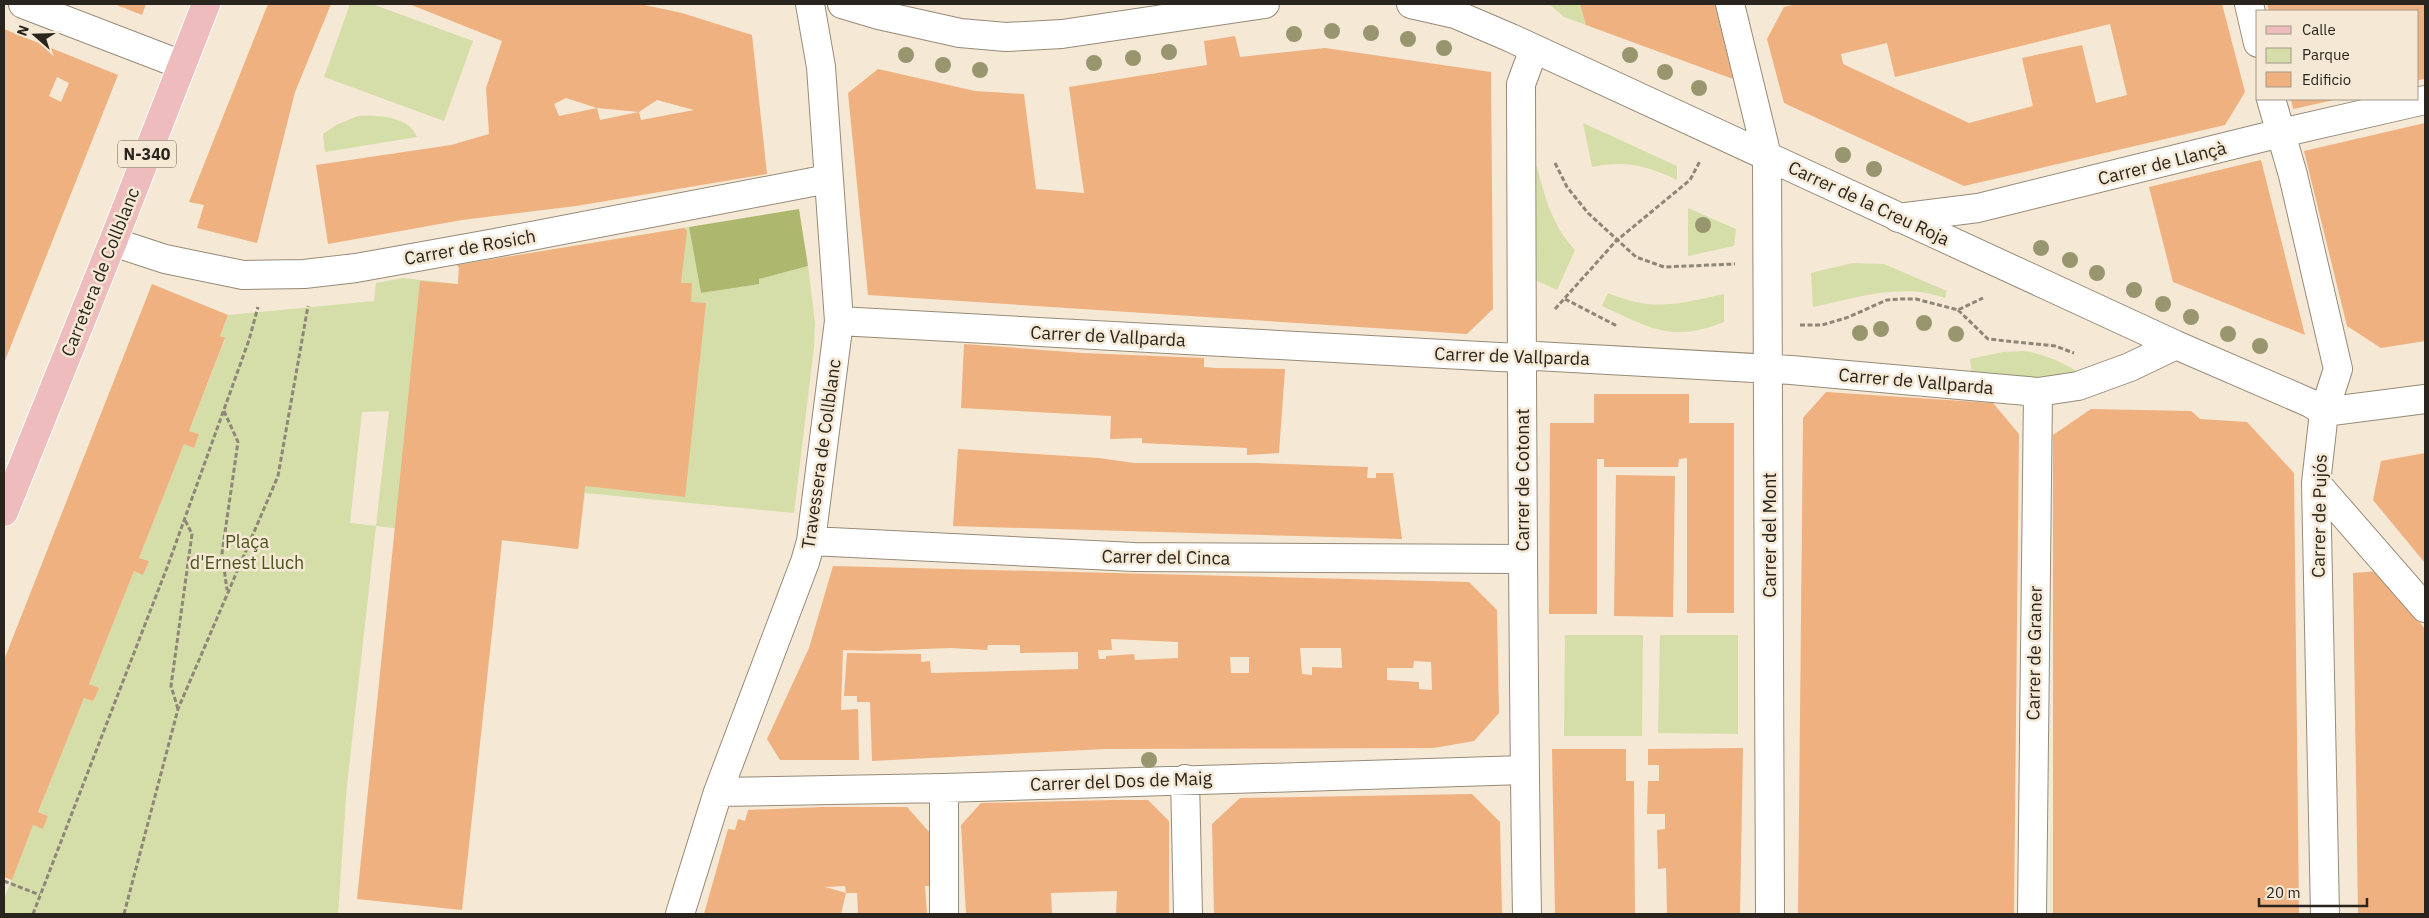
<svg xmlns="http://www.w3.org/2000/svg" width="2429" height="918" font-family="'IBM Plex Sans',sans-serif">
	<rect width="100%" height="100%" fill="#f5e8d4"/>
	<path fill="#d5dea9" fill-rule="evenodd" d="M350,4H372L473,41L444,121L324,77Z
		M1549,4H1580L1586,25L1564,17Z
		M358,116C377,115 410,116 417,137L325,152L323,134L336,125Z
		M1583,123L1677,166V180C1649,166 1623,160 1592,167Z
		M1537,166C1545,198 1552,225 1575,250L1557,290L1529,277L1527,168Z
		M1688,208L1736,229L1734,246L1688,256Z
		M689,227L701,293L759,283L758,279L808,266L815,323L814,347L794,513L585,493L578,549L376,526L347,785L338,914H4V899L33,825L43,829L48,816L38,812L84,698L93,701L98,689L89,684L134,571L143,574L148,561L139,558L184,444L199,434L189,431L225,339L220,336L228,315L374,301L376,283L403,278L458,284L459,268L457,265ZM389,411L376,526L350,523L362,412Z
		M1852,263L1884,264L1947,291L1945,298C1902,282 1856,298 1813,307L1811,273Z
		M1608,293C1653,312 1678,304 1724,294V322C1672,343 1650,328 1602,306Z
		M2024,351C2044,354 2059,361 2077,371C2062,386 1994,375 1972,374L1970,359L2003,352Z
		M1565,635H1643L1642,736H1564Z
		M1660,635H1738V734L1658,733Z"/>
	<path fill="#adb76e" d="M799,209L808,266L759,279V284L701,293L689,227Z"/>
	<path fill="#efb180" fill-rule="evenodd" d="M114,4H146L142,15Z
		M268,4H331L295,92L257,243L197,228L204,205L189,202Z
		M409,4H640L682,13L752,35L767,174L576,206L462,220L328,244L316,165L451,145L489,134L486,88L502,41ZM566,98L597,108L639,112L600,120L597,108L559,116L554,104ZM657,100L694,110L641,120L639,112Z
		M1580,4H1715L1733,79L1586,25Z
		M1797,4H2222L2245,92L2225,125L1964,186L1784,103L1767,39L1784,7ZM2110,24L2127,95L2096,103L2082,45L2022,58L2033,106L1969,123L1843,64L1841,54L1887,43L1895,77Z
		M2267,4H2425V79L2418,80V11H2269Z
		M4,29L118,75L4,363L5,93ZM57,77L69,83L61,102L49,96Z
		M1235,36L1240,57L1325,48L1491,72L1493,309L1467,334L868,295L848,93L878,69L975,91L1024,94L1036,189L1084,193L1069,87L1207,65L1204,41Z
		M2291,99H2334V100L2293,109Z
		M2425,123V341L2381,348L2347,326L2304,151Z
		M2261,160L2305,335L2173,282L2149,187Z
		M684,228L687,231L681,283H692L691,302L706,303L685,497L585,486L578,549L502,540L462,910L357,899L420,281L458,284L459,267L457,265Z
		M152,284L228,315L220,336L225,338L189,431L199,434L194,448L184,444L139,558L149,561L143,575L134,571L89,684L99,688L96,695L93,701L84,698L38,812L48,816L43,829L33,825L12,880L4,877V660Z
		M964,344L1082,353L1204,358V367L1216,368L1285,369L1279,453L1247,455V448L1142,443V438L1110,439L1111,416L961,408Z
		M1826,392L1993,403L2019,434L2014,914H1798L1803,418Z
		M1594,394H1689V423H1734V613H1687V458L1679,459L1678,467H1604V459H1597V614H1549L1550,423H1594Z
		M2091,409L2191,411L2200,419L2247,422L2294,473L2299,914H2053V435Z
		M958,449L1099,458L1134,463H1256L1368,467L1367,478H1376V473H1393L1402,539L953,526Z
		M2425,453V563L2373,500L2381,461Z
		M1616,475L1675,476L1673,617L1614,616Z
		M833,566L1469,582L1497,610L1499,713L1474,741L1434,748L1105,749L872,761L870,702H857V696H844L847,653L921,654V662L930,661L931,673L1078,669V652L1020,653V645H988L987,650L950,648L875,651L843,650L841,710L858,709L859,760H780L767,739L809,648ZM1111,639L1178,642V658L1135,660L1134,654L1106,656V659H1099L1098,650H1112ZM1300,648H1341L1342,668L1312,667V675L1302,674ZM1230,657H1249V673H1231ZM1414,661L1431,662L1432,690L1419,689V682L1387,680V668H1413Z
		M2379,571L2425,629V914H2358L2353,573Z
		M1743,748L1740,914H1667L1666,868L1658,869L1657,830L1665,829V814H1647L1648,781H1659V765H1648V749Z
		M1552,749H1626V781H1634L1635,914H1555Z
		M1472,794L1500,822L1502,914H1214L1212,824L1240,798Z
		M1115,800H1148L1169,821V914H1116L1117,891L1051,893L1052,914H966L961,825L981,803Z
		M822,807H907L930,833L932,886H925L927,914H858L857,893H846L841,914H704L728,829L735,830L738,819L745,821L748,810ZM845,886L846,893L825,887Z"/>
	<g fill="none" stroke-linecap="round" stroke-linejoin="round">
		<defs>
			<path id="minor" d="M23,4L182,65
				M842,4L879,15L960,33L1006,37L1062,34L1265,4
				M1411,4L1455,14L1511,38L2176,345L2310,403L2324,412
				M1730,4L1767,156L1770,914
				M2249,4L2258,43
				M2271,99L2293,175L2338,369L2324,412L2316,483L2325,914
				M1898,218L1978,208L2281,133L2425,100
				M113,242L165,259L243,275L304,274L356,268L495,243L828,179
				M839,321L1499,357L1523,358L1536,356L1791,370L2038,392L2078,386L2130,367L2176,345
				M2324,412L2425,399
				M2316,483L2425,608
				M811,541L1134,557L1522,559
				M1185,779L1188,914
				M944,788V914
				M718,792L944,788L1524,770
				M680,914L718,792L805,562L811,541L839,321L821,67L810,4
				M1527,914C1522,637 1522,361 1521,84L1534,49
				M2032,914L2038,392"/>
			<path id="primary" d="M4,512L114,239L206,4"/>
		</defs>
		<use href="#minor" stroke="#968b78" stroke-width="30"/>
		<use href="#primary" stroke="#fff" stroke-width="30"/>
		<path stroke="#8f8678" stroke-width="3" stroke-dasharray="5 2.5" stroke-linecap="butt" d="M1555,163L1567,187L1588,213L1636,257L1664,267L1735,264
			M1565,299L1617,326
			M1555,309L1616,241L1690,180L1700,161
			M1958,310L1988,339L2055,346L2074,353
			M1800,325H1822L1846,318L1887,300L1901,299H1916L1958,310L1983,298
			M224,411L238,442L222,553L227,590
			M178,709L171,686L192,534L185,520
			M4,881L40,895
			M33,914L168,565L249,340L258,307
			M124,914L178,709L278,476L308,306"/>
		<use href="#minor" stroke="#fff" stroke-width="28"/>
		<use href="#primary" stroke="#eebcbc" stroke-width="28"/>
	</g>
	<g fill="#98966f">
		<circle cx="1332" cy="31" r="8"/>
		<circle cx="1371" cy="33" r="8"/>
		<circle cx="1294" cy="34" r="8"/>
		<circle cx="1408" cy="39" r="8"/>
		<circle cx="1444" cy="48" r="8"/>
		<circle cx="1169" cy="52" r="8"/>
		<circle cx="906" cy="55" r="8"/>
		<circle cx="1630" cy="55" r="8"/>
		<circle cx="1133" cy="58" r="8"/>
		<circle cx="1094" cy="63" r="8"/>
		<circle cx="943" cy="65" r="8"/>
		<circle cx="980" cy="70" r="8"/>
		<circle cx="1665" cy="72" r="8"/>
		<circle cx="1699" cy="88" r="8"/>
		<circle cx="1843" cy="155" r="8"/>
		<circle cx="1874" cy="169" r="8"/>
		<circle cx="1703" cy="225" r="8"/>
		<circle cx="2041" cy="248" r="8"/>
		<circle cx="2070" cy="260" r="8"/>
		<circle cx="2097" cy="273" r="8"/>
		<circle cx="2134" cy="290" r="8"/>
		<circle cx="2163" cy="304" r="8"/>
		<circle cx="2191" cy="317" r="8"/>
		<circle cx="1924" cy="323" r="8"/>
		<circle cx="1881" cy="329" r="8"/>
		<circle cx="1860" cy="333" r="8"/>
		<circle cx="1956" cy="334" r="8"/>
		<circle cx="2228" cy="334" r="8"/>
		<circle cx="2260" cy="346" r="8"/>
		<circle cx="1149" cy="760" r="8"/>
	</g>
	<g text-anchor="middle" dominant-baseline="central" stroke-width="5" stroke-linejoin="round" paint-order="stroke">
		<rect fill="#f5e8d4" stroke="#665f54" stroke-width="1" x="118" y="140.5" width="58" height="27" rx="4"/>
		<g font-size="16" font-weight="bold" fill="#29241d">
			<text x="147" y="154">N-340</text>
		</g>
		<g font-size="18" fill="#29241d" stroke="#f5e8d4">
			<text transform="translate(2162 163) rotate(-14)">Carrer de Llançà</text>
			<text transform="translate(1869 203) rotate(25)">Carrer de la Creu Roja</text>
			<text transform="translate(470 247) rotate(-10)">Carrer de Rosich</text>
			<text transform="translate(100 272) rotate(-68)">Carretera de Collblanc</text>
			<text transform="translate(1108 336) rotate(3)">Carrer de Vallparda</text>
			<text transform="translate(1512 356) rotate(2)">Carrer de Vallparda</text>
			<text transform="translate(1916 381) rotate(5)">Carrer de Vallparda</text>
			<text transform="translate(821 454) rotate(-82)">Travessera de Collblanc</text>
			<text transform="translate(1522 480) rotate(-90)">Carrer de Cotonat</text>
			<text transform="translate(2319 516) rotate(-89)">Carrer de Pujós</text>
			<text transform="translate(1769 535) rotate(-90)">Carrer del Mont</text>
			<text transform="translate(1166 557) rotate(1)">Carrer del Cinca</text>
			<text transform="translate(2034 653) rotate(-89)">Carrer de Graner</text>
			<text transform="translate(1121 781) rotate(-2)">Carrer del Dos de Maig</text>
		</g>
		<g font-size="18" fill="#4b521c" stroke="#f5e8d4">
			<text x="247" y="541">Plaça<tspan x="247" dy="21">d'Ernest Lluch</tspan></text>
		</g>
	</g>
	<rect width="2429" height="918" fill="none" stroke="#29241d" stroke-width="10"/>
	<rect x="2256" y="10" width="162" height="90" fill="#f5e8d4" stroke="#a39a8b"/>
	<rect x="2266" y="26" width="25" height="8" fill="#eebcbc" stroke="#a39a8b"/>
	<text x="2302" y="35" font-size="15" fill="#29241d">Calle</text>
	<rect x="2266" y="48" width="25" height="15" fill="#d5dea9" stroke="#a39a8b"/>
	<text x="2302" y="60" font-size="15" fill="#29241d">Parque</text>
	<rect x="2266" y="72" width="25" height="15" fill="#efb180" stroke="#a39a8b"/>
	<text x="2302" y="85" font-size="15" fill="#29241d">Edificio</text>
	<g transform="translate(35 35) rotate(290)" stroke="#f5e8d4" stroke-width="4" paint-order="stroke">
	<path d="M0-4L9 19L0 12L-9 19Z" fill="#29241d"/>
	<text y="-8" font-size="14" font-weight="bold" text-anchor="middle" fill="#29241d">N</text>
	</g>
	<path d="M2259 898v8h108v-8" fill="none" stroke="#29241d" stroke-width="2.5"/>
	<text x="2266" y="898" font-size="15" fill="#29241d" stroke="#f5e8d4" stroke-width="4" paint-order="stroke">20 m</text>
</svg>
